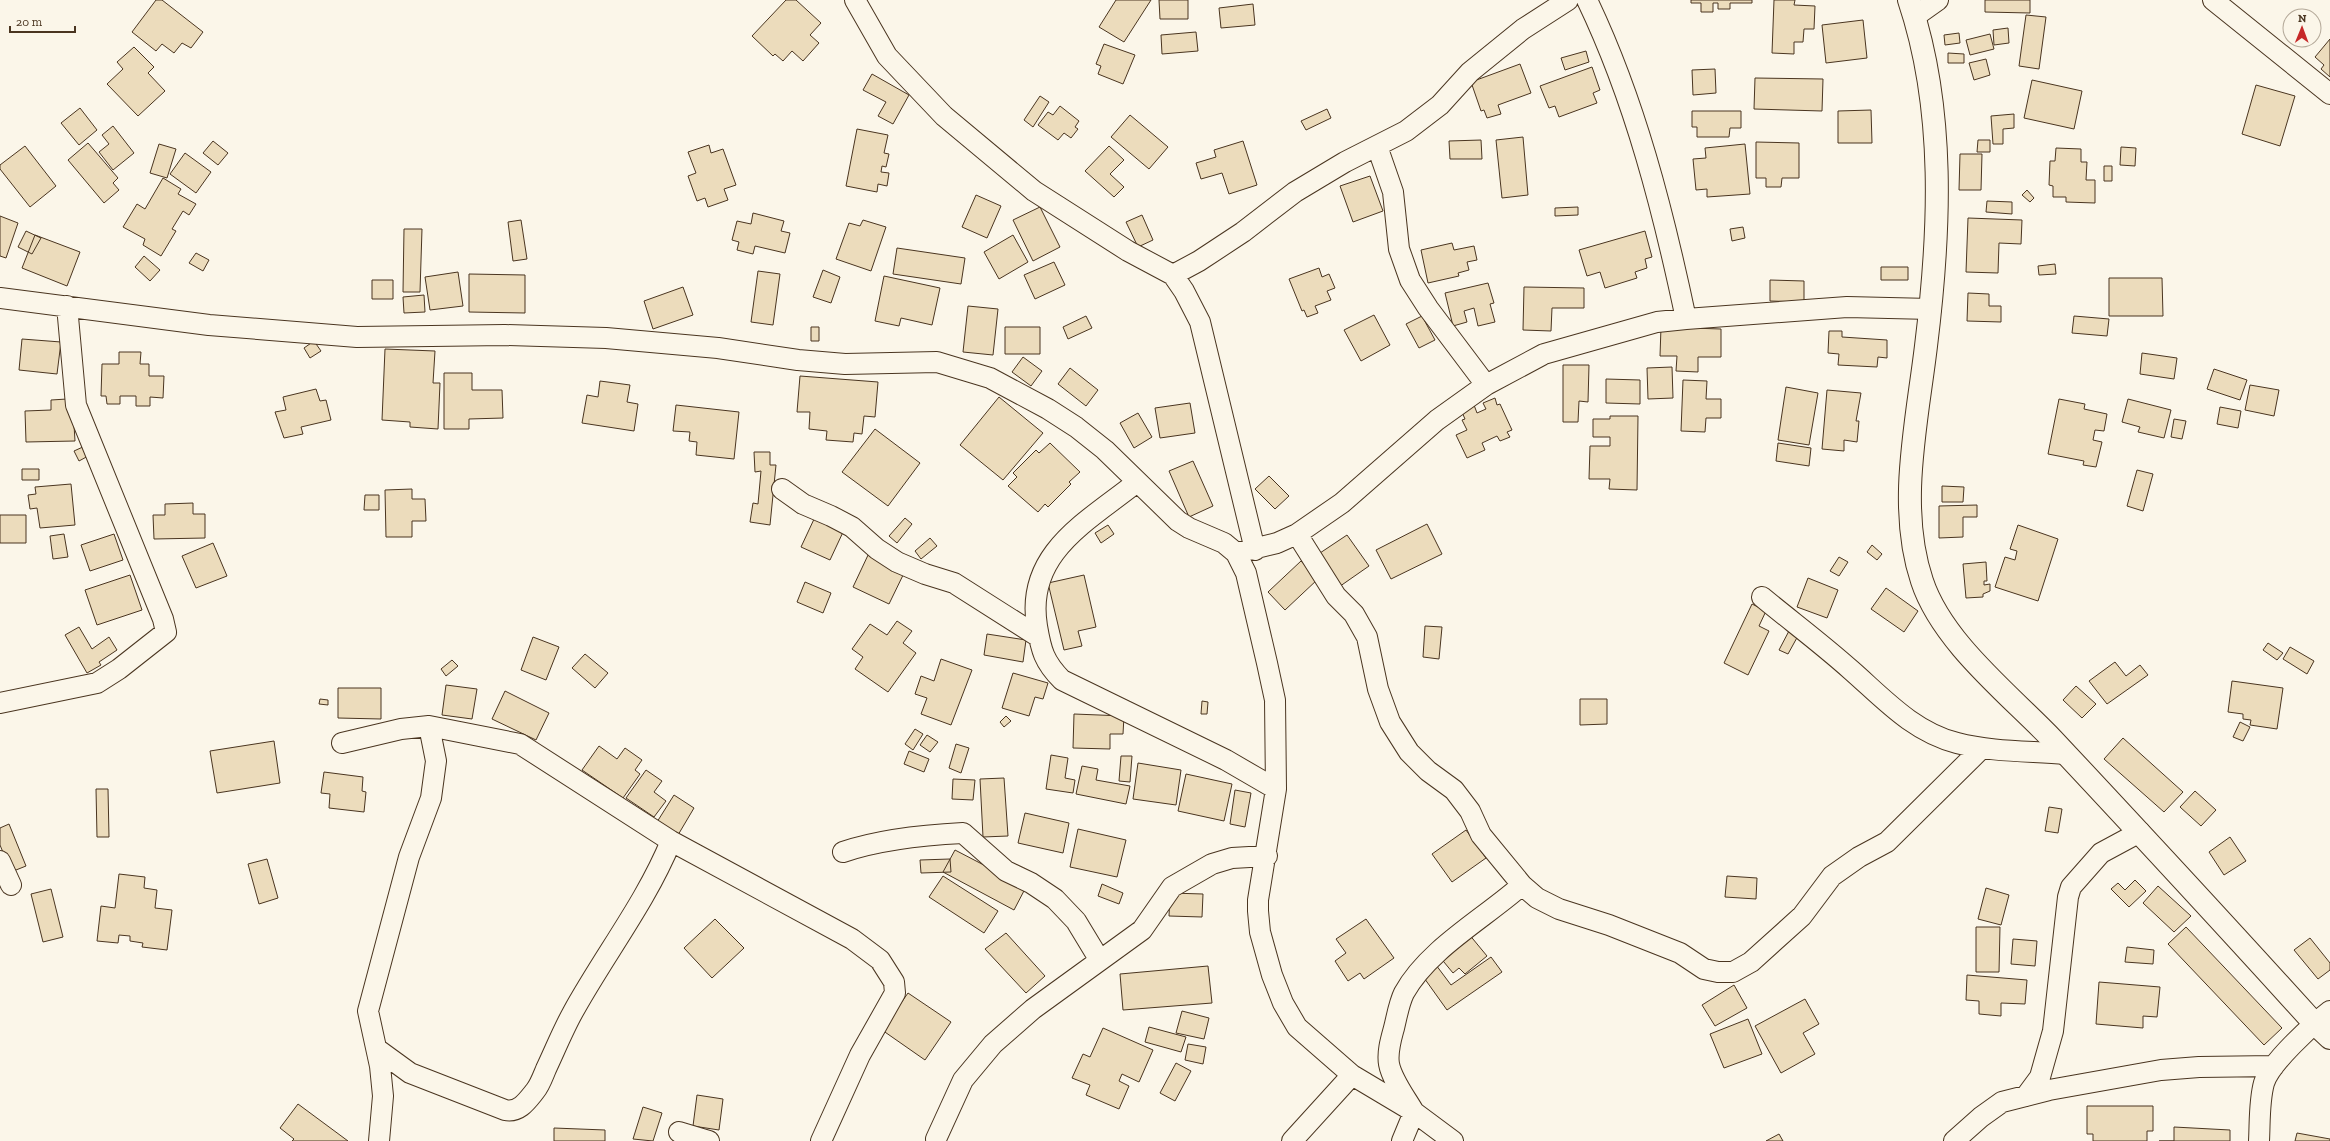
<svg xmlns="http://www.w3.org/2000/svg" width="2330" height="1141" font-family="'Zilla Slab',serif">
	<rect width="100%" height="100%" fill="#fbf6e9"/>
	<path fill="#ecdcbc" stroke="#4a3520" d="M156,0H162L203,32L191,48L182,43L174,53L162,44L156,51L132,32Z
		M786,0H796L821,23L810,35L819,43L803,61L792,51L783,61L775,54L773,56L752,36Z
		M1116,0H1151L1124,42L1099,27Z
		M1159,0H1188V19H1160Z
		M1691,0H1752V3H1730V9H1718V3H1713V12H1701V3H1691Z
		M1774,0H1795L1794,5L1815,6L1814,29H1804L1803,42H1794V54L1772,53Z
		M1985,0H2030V13L1985,12Z
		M1253,4L1255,25L1221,28L1219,8Z
		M2026,15L2046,17L2039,69L2019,66Z
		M1863,20L1867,58L1826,63L1822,25Z
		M2008,28L2009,43L1994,45L1993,30Z
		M1196,32L1198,51L1162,54L1161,35Z
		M1959,33L1960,43L1945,45L1944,35Z
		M1990,34L1994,49L1970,55L1966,40Z
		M2330,39V77L2321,69L2324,65L2315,57Z
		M1104,44L1135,55L1123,84L1098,74L1101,66L1096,64Z
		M134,47L154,67L148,73L165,91L138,116L107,84L123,69L117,62Z
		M1586,51L1589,62L1565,70L1561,58Z
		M1948,53L1964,54V63H1948Z
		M1986,59L1990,75L1974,80L1969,63Z
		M1520,64L1531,93L1498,105L1501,114L1487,118L1484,110L1481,111L1471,82Z
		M1592,67L1600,90L1593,93L1597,103L1559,117L1555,106L1549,108L1540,86Z
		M1715,69L1716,93L1693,95L1692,70Z
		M872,74L909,95L893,124L878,116L886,102L863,90Z
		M1755,78L1823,79L1822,111L1754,109Z
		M2032,80L2082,91L2074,129L2024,118Z
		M2256,85L2295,96L2280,146L2242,134Z
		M1040,96L1049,102L1033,127L1024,120Z
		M1060,106L1079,121L1075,127L1078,129L1071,138L1064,133L1058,140L1038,125L1048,112L1053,115Z
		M80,108L97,130L79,145L61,123Z
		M1327,109L1331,118L1306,130L1301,121Z
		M1871,110L1872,143H1838V111Z
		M1692,111H1741V128H1730L1729,137H1697V127H1692Z
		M2014,114V128L2003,129V144H1993L1991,116Z
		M1130,115L1168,147L1149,169L1111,137Z
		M113,126L134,153L113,170L99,152L109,144L102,135Z
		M857,129L888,135L884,153L889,154L886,167L882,166L881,172L889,173L887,186L878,184L877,192L846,186Z
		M1523,137L1528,195L1502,198L1496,140Z
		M1481,140L1482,159H1450L1449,141Z
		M1978,140H1990V152H1977Z
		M213,141L228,153L218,165L203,153Z
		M1243,141L1257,185L1229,194L1222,173L1201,179L1196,163L1216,157L1214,150Z
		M1756,142L1799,143V178H1782L1781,187H1766V178H1756Z
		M88,143L118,178L113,183L119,190L104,203L68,160Z
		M159,144L176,149L167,178L150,173Z
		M1745,144L1750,194L1707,197V189L1696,190L1693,159L1706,158L1705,148Z
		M709,145L711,153L723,149L736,185L724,189L728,200L708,207L705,198L697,201L688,176L696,173L688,152Z
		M25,146L56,186L30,207L0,169V165Z
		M1109,146L1124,160L1110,174L1124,187L1114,197L1085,171Z
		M2121,147L2136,148L2135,166L2120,165Z
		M2056,148L2081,149V162H2087L2086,180H2095V203L2066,202V197H2053V186L2049,185L2050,161H2055Z
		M185,153L211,172L196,193L170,174Z
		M1960,154H1982L1981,190H1959Z
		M2104,166H2112V181H2104Z
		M1370,176L1383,211L1353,222L1340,186Z
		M163,178L181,189L178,194L196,204L189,215L183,211L172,229L176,231L161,256L143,245L145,239L123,227L137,204L145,209Z
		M2027,190L2034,198L2030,202L2022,195Z
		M976,195L1001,206L987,238L962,227Z
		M1987,201L2012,202V214L1986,212Z
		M1040,207L1060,247L1033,261L1013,220Z
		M1578,207V215L1555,216V208Z
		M753,213L784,221L781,231L790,233L785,253L755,246L753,254L737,250L739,242L732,240L737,221L751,224Z
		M1142,215L1153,240L1138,247L1126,222Z
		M0,216L18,223L6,258L0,256Z
		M1968,218L2022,220L2021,244L1999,243L1998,273L1966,272Z
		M521,220L527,259L513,261L508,222Z
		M863,220L886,227L871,271L836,259L849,223L860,226Z
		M1743,227L1745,238L1732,241L1730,229Z
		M404,229H422L420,292H403Z
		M26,231L41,238L32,254L18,247Z
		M1645,231L1652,257L1645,259L1647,268L1635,272L1637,278L1605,288L1600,272L1587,276L1579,250Z
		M35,235L80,252L67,286L22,268Z
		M1013,235L1028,262L999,279L984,252Z
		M1452,243L1454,250L1474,246L1477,260L1467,262L1469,270L1458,273L1459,276L1428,283L1421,250Z
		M897,248L965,258L961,284L893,274Z
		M196,253L209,260L203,271L189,263Z
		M144,256L160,270L150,281L135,267Z
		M1054,262L1065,285L1035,299L1024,275Z
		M2055,264L2056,274L2039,275L2038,266Z
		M1881,267H1908V280H1881Z
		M1319,268L1322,277L1329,274L1335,288L1327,291L1331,300L1315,306L1318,313L1307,317L1304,310L1302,311L1289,279Z
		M823,270L840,277L831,303L813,297Z
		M758,271L780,274L773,325L751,322Z
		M458,272L463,306L430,310L425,277Z
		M469,274L525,275V313L469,312Z
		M884,276L940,288L932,325L901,318L899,326L875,321Z
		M2109,278H2162L2163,316H2109Z
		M372,280H393V299H372Z
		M1770,280L1804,281V302L1770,301Z
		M1488,283L1494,303L1490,304L1495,322L1478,326L1474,308L1464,311L1467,322L1453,326L1445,293Z
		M683,287L693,315L653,329L644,301Z
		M1524,287L1584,288V308H1552L1551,331L1523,330Z
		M1968,293L1989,294V306H2001V322L1967,321Z
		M424,295L425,312L404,313L403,297Z
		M968,306L998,309L993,355L963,352Z
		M1374,315L1390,345L1361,361L1344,330Z
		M1086,316L1092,328L1068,339L1063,327Z
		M1422,316L1435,340L1419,348L1406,324Z
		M2074,316L2109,319L2107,336L2072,333Z
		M811,327H819V341H811Z
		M1005,327H1040V354H1005Z
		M1661,327L1721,329V357H1698V372L1676,371L1677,356H1660Z
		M1829,331H1842V337L1887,340V358L1878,357L1877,367L1838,365L1839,354L1828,353Z
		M22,339L61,342L57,374L19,370Z
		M314,341L321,351L310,358L304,348Z
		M385,349L435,351L433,383H440L438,429L410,427V422L382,420Z
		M119,352H141L140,364H149V376H164L163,398L150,397V406H136V396H120V404H107L106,396H101L102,364H119Z
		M2142,353L2177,358L2174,379L2140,374Z
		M1023,357L1042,371L1031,386L1012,372Z
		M1563,365H1589L1588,402L1579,401L1578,422H1563Z
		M1672,367L1673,398L1648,399L1647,368Z
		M1070,368L1098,390L1086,406L1058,384Z
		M2214,369L2247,380L2240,400L2207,389Z
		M444,373H472V390H502L503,418L469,419V429H444Z
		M800,376L878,382L875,417L864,416L862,434L854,433L853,442L826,440L827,431L809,429L810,412H797Z
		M1606,379L1640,380V404L1606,403Z
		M1683,380L1707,381L1706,399H1721V418H1706L1705,432L1681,431Z
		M600,381L630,385L627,402L638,404L634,431L582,423L587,395L598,397Z
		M2250,385L2279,390L2274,416L2245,410Z
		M1786,387L1818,393L1809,445L1778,440Z
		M316,389L320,401L326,400L331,420L301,427L303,434L284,438L275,412L286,410L283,397Z
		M1827,390L1861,393L1856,421H1859L1857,442L1844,440V451L1822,449Z
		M999,397L1043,433L1003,480L960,445Z
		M1495,398L1497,405L1500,404L1512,430L1507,432L1510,437L1500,441L1497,436L1482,443L1485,450L1467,458L1456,435L1467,430L1462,420L1465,419L1461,410L1474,405L1477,413L1486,409L1483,403Z
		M67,399L73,409L75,441L26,442L25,411L51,410V400Z
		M2059,399L2085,404L2084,409L2107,414L2104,431L2095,430L2093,440L2102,442L2096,467L2083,465L2084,461L2048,454Z
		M2128,399L2171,410L2164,438L2138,432L2140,427L2122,422Z
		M1190,403L1195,433L1160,438L1155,408Z
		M676,405L739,412L734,459L696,455L697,442L689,441L690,432L673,431Z
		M2220,407L2241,411L2238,428L2217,424Z
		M1138,413L1152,437L1134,448L1120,423Z
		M1610,416H1638L1637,490L1609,489L1610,479H1589L1590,446H1610V437H1593V419H1610Z
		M2174,419L2186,421L2182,439L2171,437Z
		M875,429L920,463L888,506L842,472Z
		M1050,443L1080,472L1069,482L1071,484L1048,507L1045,504L1038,512L1008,486L1017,477L1013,473L1036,450L1039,453Z
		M1778,443L1811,448L1809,466L1776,461Z
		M85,446L90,455L79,461L74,451Z
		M754,452H770V465H776L770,525L750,522L753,503L758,504L761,471L755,472Z
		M1193,461L1213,506L1189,517L1169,471Z
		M22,469H39V480H22Z
		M2137,470L2153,474L2143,511L2127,506Z
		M1269,476L1289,496L1275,509L1255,489Z
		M71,484L75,525L40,528L37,508L30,509L28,495L36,494L35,487Z
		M1942,486L1964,487L1963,502H1942Z
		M412,489V499H425L426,521H412V537H386L385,490Z
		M365,495H379V510H364Z
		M193,503V514H205V538L154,539L153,515H165V504Z
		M1977,505V517H1963V537L1939,538V506Z
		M0,515H26V543H0Z
		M815,517L844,530L830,560L801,547Z
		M905,518L912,524L897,543L889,536Z
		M1427,524L1442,554L1391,579L1376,550Z
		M1108,525L1114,534L1101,543L1095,533Z
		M2018,525L2058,539L2038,601L1995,587L2005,557L2015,560L2017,551L2010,549Z
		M64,534L68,557L53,559L50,536Z
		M114,534L123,560L90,571L81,545Z
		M1347,535L1369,566L1336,589L1314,557Z
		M930,538L937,546L921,559L915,551Z
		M213,543L227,576L196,588L182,556Z
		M1872,545L1882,554L1877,560L1867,552Z
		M869,553L906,569L889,604L853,587Z
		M1839,557L1848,562L1839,576L1830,571Z
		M1301,561L1318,579L1285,610L1268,592Z
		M1986,562L1987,581H1984V585L1990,584V591L1983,594V597L1966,598L1963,564Z
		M130,575L142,610L97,625L85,590Z
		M1084,575L1096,627L1078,631L1082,646L1064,650L1048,583Z
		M1808,578L1838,590L1827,618L1797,607Z
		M805,582L831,593L823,613L797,602Z
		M1886,588L1918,611L1904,632L1871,609Z
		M1752,604L1766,611L1759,626L1769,631L1748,675L1724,663Z
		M897,621L912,631L903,643L916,653L888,692L855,669L863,657L852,649L870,624L887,635Z
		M1425,626L1442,627L1439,659L1423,657Z
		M79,627L92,649L109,637L117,650L99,662L101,665L87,673L65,635Z
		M1790,629L1799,634L1788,654L1779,650Z
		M987,634L1026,640L1023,662L984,655Z
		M533,637L559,647L546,680L521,670Z
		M2268,643L2283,653L2277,660L2263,650Z
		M2290,647L2314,661L2307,674L2283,659Z
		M585,654L608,673L595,688L572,668Z
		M941,659L972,670L951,725L921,714L927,698L915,694L921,676L934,681Z
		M452,660L458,666L446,676L441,669Z
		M2115,662L2126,676L2140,665L2148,675L2107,704L2089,681Z
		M1013,673L1048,683L1043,699L1035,697L1029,716L1002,708Z
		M2232,681L2283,688L2277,729L2250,725L2251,720L2243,719V714L2228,712Z
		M446,685L477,689L472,719L442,715Z
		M2076,686L2096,704L2082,718L2063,700Z
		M338,688H381V719L338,718Z
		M505,691L549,713L536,740L492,719Z
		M320,699L328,700V705L319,704Z
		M1580,699H1607V724L1580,725Z
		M1202,701L1208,702L1207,714H1201Z
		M1074,714L1124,716L1123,734H1110V749L1073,748Z
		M1006,716L1011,721L1004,727L1000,722Z
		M2240,722L2250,727L2243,741L2233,737Z
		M915,729L923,734L913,750L905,744Z
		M927,735L938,742L930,752L920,745Z
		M2123,738L2183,792L2164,812L2104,759Z
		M274,741L280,783L217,793L210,751Z
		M956,744L969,748L961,773L949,768Z
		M599,746L617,759L625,748L642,760L635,770L640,774L623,798L582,770Z
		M909,751L929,759L924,772L904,764Z
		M1051,755L1068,758L1065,778L1075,780L1073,793L1046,789Z
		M1121,756H1132L1130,782L1119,781Z
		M1138,763L1181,770L1176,805L1133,799Z
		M1082,766L1098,769L1096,780L1130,786L1126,804L1076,794Z
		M646,770L662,781L654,792L666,801L654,817L626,798Z
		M324,772L363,777L362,791L366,792L364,812L329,808L330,794L321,793Z
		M1186,774L1232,784L1224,821L1178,811Z
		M1004,778L1008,836L983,837L980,779Z
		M953,779L975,780L973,800L952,799Z
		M96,789H108L109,837H97Z
		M1235,790L1251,793L1245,827L1230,824Z
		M2195,791L2216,810L2201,826L2180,807Z
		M674,795L694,808L678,835L657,822Z
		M2049,807L2062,809L2058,833L2045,831Z
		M1025,813L1069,823L1063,853L1018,843Z
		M9,824L26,866L11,872L0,845V828Z
		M1078,829L1126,840L1117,877L1070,867Z
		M1466,830L1486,858L1452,882L1432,854Z
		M2230,837L2246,861L2224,875L2209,852Z
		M955,850L1026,887L1014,910L943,872Z
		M267,859L278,898L259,904L248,864Z
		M950,859L951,872L921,873L920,860Z
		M119,874L145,877L144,888L157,890L155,908L172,910L167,950L142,947L143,943L130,941V936L119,935L118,943L97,941L101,906L115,908Z
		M943,876L998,911L984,933L929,897Z
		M1727,876L1757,878L1756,899L1725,897Z
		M2135,880L2146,891L2129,907L2111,889L2118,883L2125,890Z
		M1102,884L1123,893L1119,904L1098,896Z
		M2158,886L2191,916L2174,932L2143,903Z
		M1986,888L2009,895L2001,925L1978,919Z
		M51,889L63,937L43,942L31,894Z
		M1170,893L1203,894L1202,917L1169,916Z
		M715,919L744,948L712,978L684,948Z
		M1366,919L1394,958L1364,979L1360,973L1348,981L1335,961L1346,953L1336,939Z
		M1976,927H2000L1999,972H1976Z
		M2186,927L2282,1028L2264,1045L2168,944Z
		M1006,933L1045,976L1026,993L985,949Z
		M1468,933L1487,956L1465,974L1459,968L1453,973L1439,956Z
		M2310,938L2330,963V970L2318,979L2294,950Z
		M2013,939L2037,941L2035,966L2011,964Z
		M2127,947L2154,950L2153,964L2125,962Z
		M1491,957L1502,972L1447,1010L1422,975L1436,965L1451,985Z
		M1208,966L1212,1003L1123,1010L1120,974Z
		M1967,975L2027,980L2025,1004L2001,1003V1016L1979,1014V1001L1966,1000Z
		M2099,982L2160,987L2157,1017L2143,1016V1028L2096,1024Z
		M1734,985L1747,1008L1715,1026L1702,1005Z
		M908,993L951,1022L925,1060L882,1030Z
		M1805,999L1819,1024L1803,1033L1815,1054L1781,1073L1755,1026Z
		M1182,1011L1209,1018L1204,1039L1176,1033Z
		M1748,1019L1762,1054L1724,1068L1710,1034Z
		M1149,1027L1186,1037L1181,1052L1145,1042Z
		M1103,1028L1153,1050L1139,1082L1122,1074L1119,1081L1129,1086L1119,1109L1086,1095L1090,1085L1072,1078L1083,1054L1090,1057Z
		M1188,1044L1206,1047L1203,1064L1185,1060Z
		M1176,1063L1191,1071L1175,1101L1160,1093Z
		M697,1095L723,1099L719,1130L693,1126Z
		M298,1104L348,1141H292L294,1139L280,1128Z
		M2087,1106H2153V1131H2147V1141H2093V1134H2087Z
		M643,1107L662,1113L653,1141L633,1139Z
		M2174,1127L2230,1130V1141H2159H2174Z
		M554,1128L605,1130V1141H554Z
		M2297,1133L2330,1139V1141H2295Z
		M1779,1134L1783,1141H1766Z"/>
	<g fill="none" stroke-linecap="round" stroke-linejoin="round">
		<defs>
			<path id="street" d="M855,0L887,56L944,116L1034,191L1128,251L1173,275L1184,291L1200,322L1255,550
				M1587,0C1635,100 1663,210 1686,319
				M2213,0L2330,94
				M1914,17L1938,0
				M1377,146L1393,192L1399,249L1410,280L1428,308L1486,385
				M1173,275L1199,261L1243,232L1295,192L1345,162L1406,131L1440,105L1470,72L1523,29L1568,0
				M0,298L209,325L357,337L505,335L606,338L718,348L798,360L845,364L937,362L990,378L1048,409L1076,427L1105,450L1178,521L1189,528L1224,543L1236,553L1246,573L1267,663L1275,700L1276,789L1258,900V911L1260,932L1272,975L1283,1003L1297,1027L1352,1075L1414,1112L1453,1141
				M1137,482C1087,522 1025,553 1037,626C1041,650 1044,662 1062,680L1226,760L1276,789
				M782,489L803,504L831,516L852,527L877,549L897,562L925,574L954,583L1039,637
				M1297,534L1336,596L1354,614L1367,637L1378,689L1390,722L1409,752L1428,771L1454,790L1470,811L1481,835L1522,885L1537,898L1559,909L1609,925L1680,953L1704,969L1718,972H1733L1751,962L1802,916L1832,876L1859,857L1887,842L1982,748
				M1236,553L1277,543L1297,534L1342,503L1437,420L1486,385L1544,354L1657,322L1686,319L1847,307L1931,309
				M1762,597C1791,621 1822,644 1851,670C1883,698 1913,732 1957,743C1991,752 2030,751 2065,754
				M0,703L97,683L119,669L166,632L163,619L76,405L67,306
				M342,743L401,729L429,726L520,744L671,841L852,939L880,960L894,982L895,993L860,1055L821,1141
				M843,852C881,839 923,835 963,833L1006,871L1031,883L1055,899L1076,921L1099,959
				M0,861L11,885
				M377,1049L410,1073L505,1110C519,1113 527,1101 535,1091C540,1085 543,1076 546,1069C555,1050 563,1030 573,1012C605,954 646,902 671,841
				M2026,1096L2040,1077L2053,1031L2068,897L2071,887L2101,853L2140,832
				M679,1132L709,1141
				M936,1139L963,1080L993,1044L1033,1009L1142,930L1172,887L1212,864L1232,858L1267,856
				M379,1141L383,1096L380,1066L368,1011L409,857L431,798L436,761L429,726
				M1292,1141L1352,1075
				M1402,1141L1414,1112C1406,1098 1392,1080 1389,1064C1387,1052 1391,1039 1394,1028C1397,1016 1399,1003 1404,993C1428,949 1485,918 1522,885
				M1954,1141L1981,1117L2002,1102L2049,1090L2161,1070L2199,1067L2274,1066
				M2259,1141C2260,1122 2259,1101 2264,1083C2271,1062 2312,1025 2330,1011"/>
			<path id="secondary" d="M1909,0C1946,110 1940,233 1926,346C1917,422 1897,507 1922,581C1942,642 2009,694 2053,740C2141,834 2228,928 2314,1023L2330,1038"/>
		</defs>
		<use href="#street" stroke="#4a3520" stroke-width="22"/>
		<use href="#secondary" stroke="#4a3520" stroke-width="24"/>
		<use href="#street" stroke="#fbf6e9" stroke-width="20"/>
		<use href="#secondary" stroke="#fbf6e9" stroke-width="22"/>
	</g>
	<g transform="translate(2302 28) rotate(1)"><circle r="19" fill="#fbf6e9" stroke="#b4a999"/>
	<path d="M0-3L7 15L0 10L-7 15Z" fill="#c62828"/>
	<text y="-6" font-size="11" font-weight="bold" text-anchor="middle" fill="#4a3520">N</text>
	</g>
	<path d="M10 26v6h65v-6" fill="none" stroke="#4a3520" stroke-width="2"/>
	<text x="16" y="26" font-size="12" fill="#4a3520" stroke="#fbf6e9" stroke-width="3" paint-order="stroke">20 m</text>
</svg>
